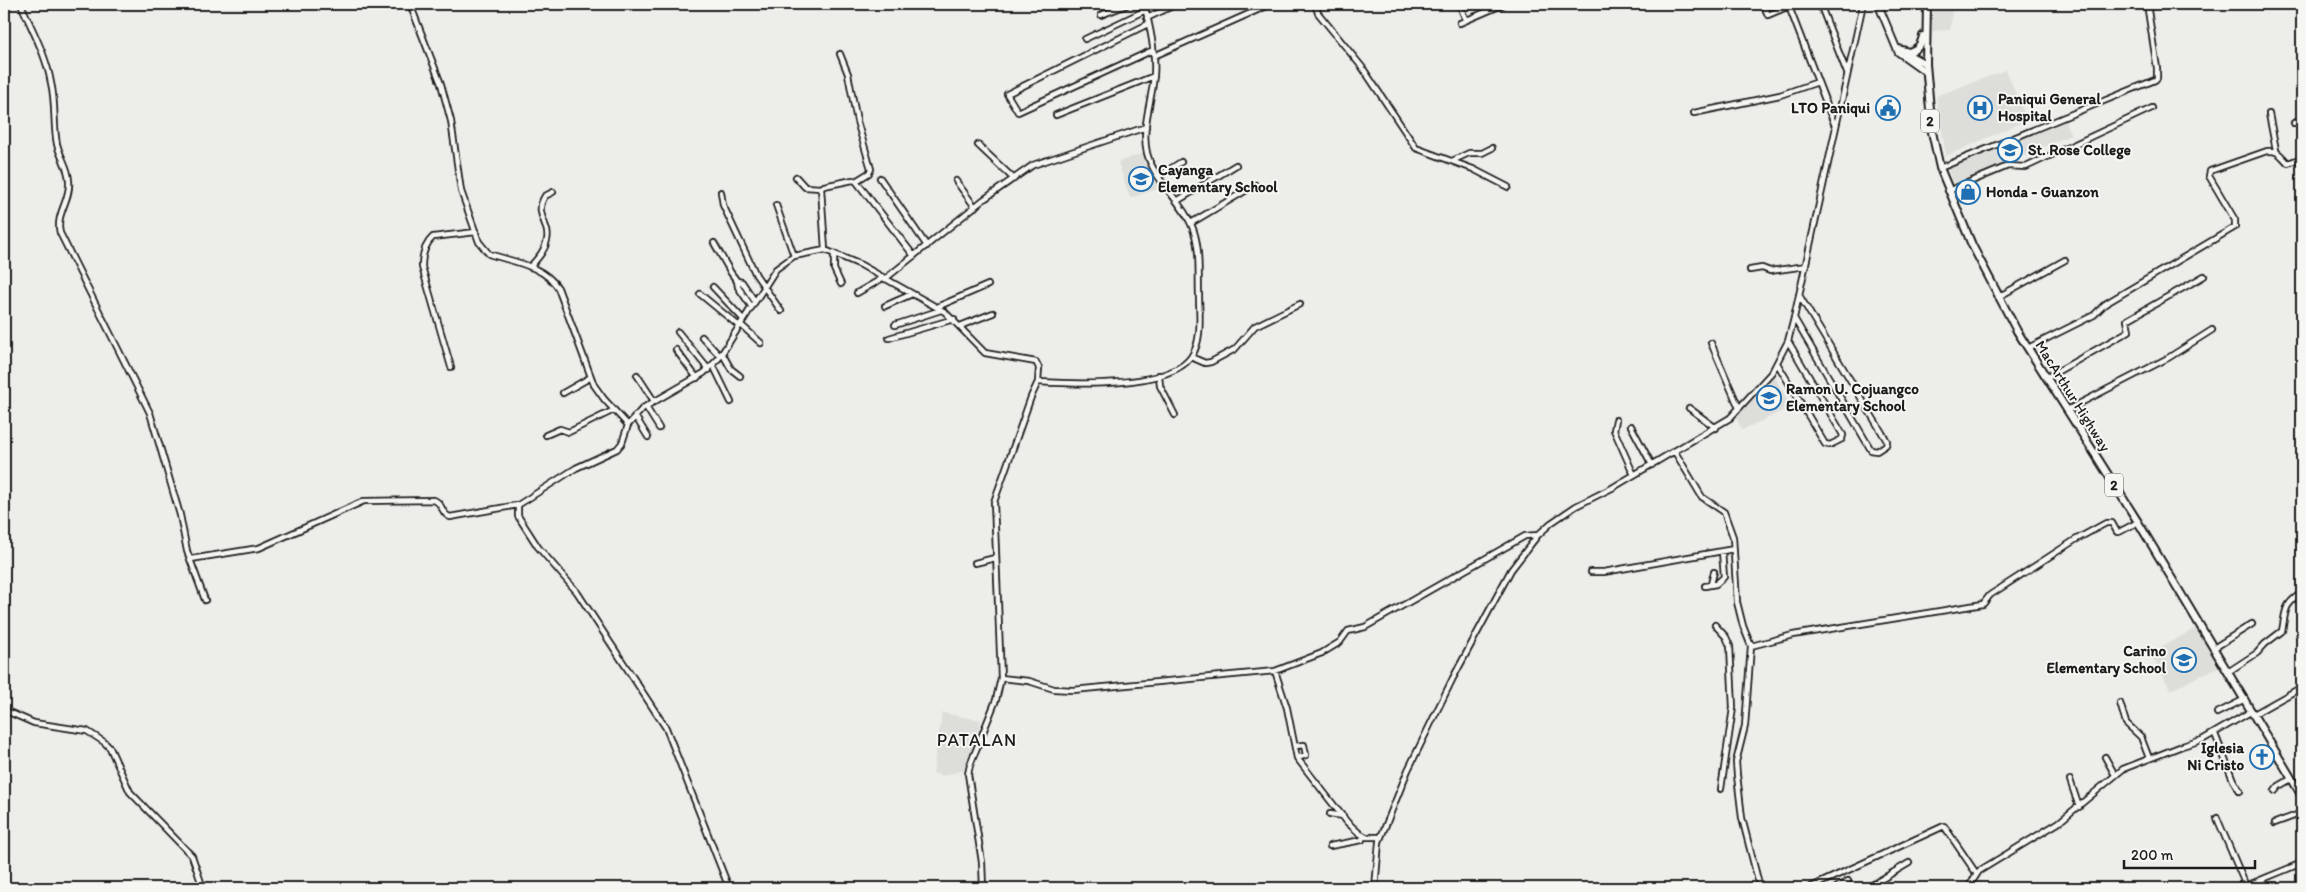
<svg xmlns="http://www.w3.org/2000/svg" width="2306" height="892" font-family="Itim,sans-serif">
	<rect width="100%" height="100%" fill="#edede9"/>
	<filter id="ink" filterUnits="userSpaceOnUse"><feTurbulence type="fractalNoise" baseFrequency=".02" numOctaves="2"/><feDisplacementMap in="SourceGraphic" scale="10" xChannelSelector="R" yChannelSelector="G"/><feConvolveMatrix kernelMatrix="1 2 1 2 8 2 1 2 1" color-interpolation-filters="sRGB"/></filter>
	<g filter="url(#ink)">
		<path fill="#ddddda" d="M1933,4H1953L1950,30L1932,31Z
			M2006,70L2027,120L1946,156L1936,96Z
			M2063,117L2071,135L1954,186L1946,165Z
			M1146,152L1163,187L1130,198L1118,162Z
			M1774,375L1791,407L1742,430L1735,416Z
			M2196,628L2218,667L2171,690L2150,653Z
			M942,713L981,720L965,770L941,776L933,773Z"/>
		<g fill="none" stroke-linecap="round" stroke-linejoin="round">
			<defs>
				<path id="minor" d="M21,4C32,30 46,54 51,83C56,103 53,124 57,144C60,157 69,168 69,181C71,200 55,214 60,233L150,413L180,515L187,551L205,600
					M410,4L441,84L451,121L461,191L479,242L489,254C513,262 543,265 558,288L594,385L604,399L628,425
					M1315,4L1318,13L1362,67L1416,148L1473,169L1508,187
					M1459,4L1466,20
					M1763,4L1768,15L1794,4
					M1788,4L1835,126
					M1820,4L1847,73
					M1101,15L1129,4
					M1147,18L1177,4
					M1460,23L1504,4
					M1148,24L1007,94L1018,112L1153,50
					M1085,39L1146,10
					M840,54L848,74L857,121L871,169L869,173L856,181
					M1154,56L1271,4
					M1694,113L1780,95L1818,82
					M2269,114L2276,150
					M1056,115L1154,76
					M2294,123L2302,120
					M978,145L1014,179
					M1452,161L1469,153H1482L1492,148
					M1940,168L2155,80L2157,78V68L2147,4
					M1159,176L1181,162
					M796,177L805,187L821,188
					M880,178L927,246
					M956,181L975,207
					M1948,191L2008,166L2026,167L2152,108
					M721,192L723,205L756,275L781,311
					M1177,201L1236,165
					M776,205L794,256
					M1191,223L1255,185
					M714,243L731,273L737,281L742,282L754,300
					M825,250L821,188L824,186L853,180L856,181L914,256
					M834,254V269L841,284
					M530,267C537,259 545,251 547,240C551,225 533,214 545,196L553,192
					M1750,270L1762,268L1770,271L1806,266
					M885,279L983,200L1033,165L1146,127
					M737,281L738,287L751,306
					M713,287L743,319
					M857,293L883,278
					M700,294L739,326
					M1998,297L2065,260
					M885,306L912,294
					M937,307L988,285
					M1794,318L1871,450L1877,451L1886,445L1887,441L1799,295
					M740,324L761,343
					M895,325L941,310
					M960,326L993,313
					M678,332L709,370
					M702,337L720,356
					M889,338L954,319
					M1711,343L1739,408
					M2028,348L2094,315L2105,304L2235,227V220L2209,176L2210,171L2267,151C2279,150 2280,155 2288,163L2302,158
					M676,350L697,378
					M722,353L731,369L740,376
					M1191,357L1205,363L1211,362L1235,349L1255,326L1300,304
					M1777,363L1825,444L1830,445L1842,439L1843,435L1788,341
					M713,365L731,402
					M451,367L422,267C422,256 424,245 433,237L476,232
					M637,375L654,401
					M1159,375L1160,386L1175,415
					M2046,378L2129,331L2127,320L2204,276
					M563,393L591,377
					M646,407L659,428
					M1689,408L1716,428
					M2067,410L2168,358L2212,330
					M635,416L648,437
					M1616,420L1614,430L1634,475
					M1631,426L1652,465
					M546,435L560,429L569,432L614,410
					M1675,452L1702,497L1724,512L1733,537L1737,602L1743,626L1751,646L1745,726L1736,762L1737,775L1742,818L1760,888
					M191,559L259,548L364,501L434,500C443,503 441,514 450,517L518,505
					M975,563L995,558
					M1591,572H1604L1734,549
					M1711,584L1714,572
					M1705,586L1716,584L1724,577L1722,551
					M1715,625L1726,637L1730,646L1733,708L1721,789
					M1751,646L1793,635L1983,604L1990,595L2075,540L2106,523H2112L2117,532H2119L2138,522
					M2214,648L2252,624
					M1275,671L1322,653L1340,642L1348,631L1365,627L1525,536L1538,535
					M2228,672L2257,653L2265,644L2282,631C2286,611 2283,605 2302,593
					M1001,678L1029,681L1054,689L1073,690L1275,671L1287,708L1297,758L1347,822L1359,833L1366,837H1381
					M2120,703L2126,723L2141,737L2149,758
					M4,710L34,723L87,731L104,742L110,748L130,792L192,856L203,888
					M2217,713L2245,699
					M2254,714L2302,687
					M2215,734L2233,780L2240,791
					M1295,746L1304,745L1306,755L1297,758
					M2105,757L2115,775
					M2070,780L2079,807
					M2275,791L2279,786L2291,779
					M1330,814L1343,816
					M2217,818L2246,886L2302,863
					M2275,823L2302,813
					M1330,846L1362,840L1363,836
					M729,888L666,728L577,592L538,547L518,516V505L576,468L617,449L622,443L628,425L643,408L704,373L719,358L776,269L794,256L825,250L861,265L945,312L985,353L1036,362L1039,368L1038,382
					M983,888L982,862L968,774L970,765L996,700L1001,678L994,502L1031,397L1038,382C1073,384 1168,389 1191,357C1203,340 1199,314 1199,295C1198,272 1201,245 1191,224C1180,199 1154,180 1147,153C1141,127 1152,101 1154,75C1156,52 1150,26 1144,4
					M1375,888L1379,842L1408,770L1453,678L1511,570L1538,535L1551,523L1576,506L1612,488L1730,418L1772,372L1788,341L1794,318L1863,4
					M1809,888L1944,826L1976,873
					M1836,888L1848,881
					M1867,888L1909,863
					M1968,888L1979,871L2058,823L2123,769L2182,746L2202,740L2252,711"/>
				<path id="major" d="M1878,4L1898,52L1926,72
					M1900,50L1926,64"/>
				<path id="highway" d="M1927,4L1926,64L1932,132L1940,168L1972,245L2017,331L2138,522L2302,796
					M1899,49L1909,52C1918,49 1921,45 1923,36"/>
			</defs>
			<use href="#minor" stroke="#1c1c1c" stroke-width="8"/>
			<use href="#major" stroke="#1c1c1c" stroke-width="9"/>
			<use href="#highway" stroke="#1c1c1c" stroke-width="10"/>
			<use href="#minor" stroke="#f6f6f2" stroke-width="4.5"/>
			<use href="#major" stroke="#f6f6f2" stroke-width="5.5"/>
			<use href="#highway" stroke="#f6f6f2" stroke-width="6"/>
		</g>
	</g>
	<defs>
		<symbol id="civic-ring" viewBox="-11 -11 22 22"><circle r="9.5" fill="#f6f6f2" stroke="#1f6fb2" stroke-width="1.5"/><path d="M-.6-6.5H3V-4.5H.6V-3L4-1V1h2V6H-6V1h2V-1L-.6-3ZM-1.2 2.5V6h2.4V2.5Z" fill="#1f6fb2"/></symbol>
		<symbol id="hospital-ring" viewBox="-11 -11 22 22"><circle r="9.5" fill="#f6f6f2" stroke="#1f6fb2" stroke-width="1.5"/><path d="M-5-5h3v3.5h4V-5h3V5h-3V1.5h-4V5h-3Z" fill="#1f6fb2"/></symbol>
		<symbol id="university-ring" viewBox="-11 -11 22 22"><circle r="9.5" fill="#f6f6f2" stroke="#1f6fb2" stroke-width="1.5"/><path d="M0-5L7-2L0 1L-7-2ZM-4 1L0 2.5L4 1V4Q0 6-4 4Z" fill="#1f6fb2"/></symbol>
		<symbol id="school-ring" viewBox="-11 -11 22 22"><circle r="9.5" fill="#f6f6f2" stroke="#1f6fb2" stroke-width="1.5"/><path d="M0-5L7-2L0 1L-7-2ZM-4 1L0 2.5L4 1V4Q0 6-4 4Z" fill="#1f6fb2"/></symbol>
		<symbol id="shop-ring" viewBox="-11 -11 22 22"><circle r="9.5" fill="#f6f6f2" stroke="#1f6fb2" stroke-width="1.5"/><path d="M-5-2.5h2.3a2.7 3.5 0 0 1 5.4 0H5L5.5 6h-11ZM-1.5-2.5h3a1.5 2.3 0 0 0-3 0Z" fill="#1f6fb2"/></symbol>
		<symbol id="church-ring" viewBox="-11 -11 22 22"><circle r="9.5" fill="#f6f6f2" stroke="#1f6fb2" stroke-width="1.5"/><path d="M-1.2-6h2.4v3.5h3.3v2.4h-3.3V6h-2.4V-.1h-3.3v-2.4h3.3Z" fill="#1f6fb2"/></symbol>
	</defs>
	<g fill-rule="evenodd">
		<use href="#civic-ring" x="1874" y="94" width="28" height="28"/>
		<use href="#hospital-ring" x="1966" y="94" width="28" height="28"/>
		<use href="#university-ring" x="1996" y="136" width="28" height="28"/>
		<use href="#school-ring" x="1127" y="165" width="28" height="28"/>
		<use href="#shop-ring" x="1954" y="178" width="28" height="28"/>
		<use href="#school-ring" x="1755" y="384" width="28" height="28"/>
		<use href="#school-ring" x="2170" y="646" width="28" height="28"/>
		<use href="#church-ring" x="2248" y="743" width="28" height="28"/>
	</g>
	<g text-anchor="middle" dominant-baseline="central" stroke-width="4" stroke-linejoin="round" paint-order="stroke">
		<g fill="#f6f6f2" stroke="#5d5d5c" stroke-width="1">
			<rect x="1921" y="109.5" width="18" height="23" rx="4"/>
			<rect x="2105" y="473.5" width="18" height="23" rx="4"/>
		</g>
		<g font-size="14" font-weight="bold" fill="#1c1c1c">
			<text x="1930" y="121">2</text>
			<text x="2114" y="485">2</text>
		</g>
		<g font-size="15" font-weight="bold" fill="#1c1c1c" stroke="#f6f6f2" text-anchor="start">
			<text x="1998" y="99">Paniqui General<tspan x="1998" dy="17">Hospital</tspan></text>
			<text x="1870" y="108" text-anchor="end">LTO Paniqui</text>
			<text x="2028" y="150">St. Rose College</text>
			<text x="1158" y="170">Cayanga<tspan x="1158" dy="17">Elementary School</tspan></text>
			<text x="1986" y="192">Honda - Guanzon</text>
			<text x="1786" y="389">Ramon U. Cojuangco<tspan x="1786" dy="17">Elementary School</tspan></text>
			<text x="2166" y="651" text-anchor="end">Carino<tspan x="2166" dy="17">Elementary School</tspan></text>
			<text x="2244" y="748" text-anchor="end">Iglesia<tspan x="2244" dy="17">Ni Cristo</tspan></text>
		</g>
		<g font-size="15" fill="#1c1c1c" stroke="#f6f6f2">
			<text transform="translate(2073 396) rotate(58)">MacArthur Highway</text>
		</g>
		<g font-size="18" letter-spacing="1" fill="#1c1c1c" stroke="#f6f6f2">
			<text x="977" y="740">PATALAN</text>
		</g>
	</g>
	<rect width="2306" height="892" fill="none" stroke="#f6f6f2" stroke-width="20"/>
	<rect x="10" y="10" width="2286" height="872" fill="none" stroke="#1c1c1c" stroke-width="2" filter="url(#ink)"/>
	<path d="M2124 860v8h131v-8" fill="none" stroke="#1c1c1c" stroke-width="2.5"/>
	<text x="2131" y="860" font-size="15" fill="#1c1c1c" stroke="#f6f6f2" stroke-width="4" paint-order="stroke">200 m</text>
</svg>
